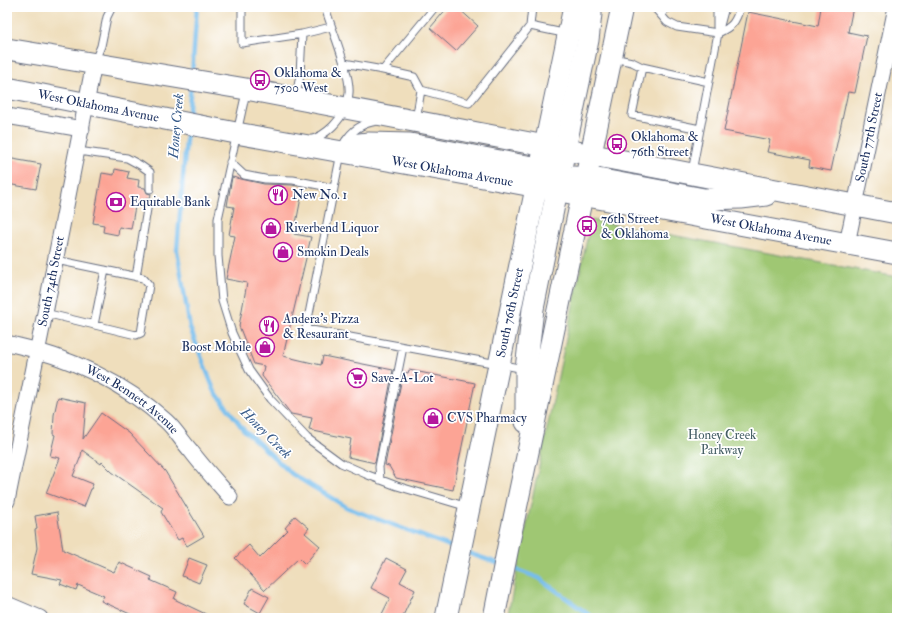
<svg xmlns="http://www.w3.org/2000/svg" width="904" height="625" font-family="'IM FELL Double Pica',serif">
	<rect width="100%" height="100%" fill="#fff"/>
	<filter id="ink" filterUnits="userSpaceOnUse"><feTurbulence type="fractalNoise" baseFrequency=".025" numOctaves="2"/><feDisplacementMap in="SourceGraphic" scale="8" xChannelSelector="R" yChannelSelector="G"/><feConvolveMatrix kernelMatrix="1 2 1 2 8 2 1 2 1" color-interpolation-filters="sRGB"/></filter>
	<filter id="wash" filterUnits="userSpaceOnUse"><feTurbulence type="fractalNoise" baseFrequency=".012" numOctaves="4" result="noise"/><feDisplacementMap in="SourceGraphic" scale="16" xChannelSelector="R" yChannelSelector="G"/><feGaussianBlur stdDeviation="0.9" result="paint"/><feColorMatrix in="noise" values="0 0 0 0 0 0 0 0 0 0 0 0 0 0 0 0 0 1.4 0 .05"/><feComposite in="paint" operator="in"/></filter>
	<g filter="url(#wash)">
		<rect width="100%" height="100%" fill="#efdebc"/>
		<path fill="#9fc773" stroke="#5d7b68" d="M591,220L897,277V618H507Z"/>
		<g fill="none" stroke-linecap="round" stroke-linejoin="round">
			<path stroke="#76bded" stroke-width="4.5" d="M192,75L197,7
				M188,119L191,84
				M187,128L177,250L190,328L214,390L243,429L292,474L348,508L455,548
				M465,552L500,564
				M509,567L539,578L593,618"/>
		</g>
		<g id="blocks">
			<path fill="#fca495" d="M448,7H457L478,26L456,51L430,28Z
				M821,7H853L848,32L867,36L855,93L848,92L831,171L809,167L810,160L767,152L770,140L724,131L748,12L818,26Z
				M7,158L41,164L36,189L7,184Z
				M115,169L129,172L127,178L139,180L138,187L145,188L147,193L151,194L150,199H146L143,202L136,201L131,229L119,227L118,235L103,232L104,225L93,223L102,173L114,175Z
				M232,177L264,184L292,185L303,187L294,234L311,237L283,356L321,365L323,356L393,370L375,463L348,457L351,439L309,430L312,418L291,414L262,376L264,366L254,364L239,326L247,283L226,279L235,236L229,235L234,207L227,206Z
				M409,370L475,383L453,490L396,478L389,466L385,465L403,372L408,373Z
				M58,397L86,403L83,439L101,413L129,433L165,471L204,536L187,546L182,538L178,540L161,512L163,508L112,472L102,462L101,464L82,450L81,456L73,476L93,484L84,507L46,493L60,458L50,456L55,435L53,434L54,415Z
				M57,512L63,550L114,572L119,562L152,577L150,580L177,592L174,599L214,618H139L101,601L104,596L78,585L76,590L60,584L62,580L31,574L37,548L35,530L37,529L35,516Z
				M295,516L309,528L305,533L320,546L305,564L299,558L265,590L235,558L249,545L260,558L288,530L285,528Z
				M189,558L207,565L199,583L182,576Z
				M386,558L407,569L400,582L415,590L402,618H380L390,598L371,588Z
				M252,588L269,597L260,613L244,604Z"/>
		</g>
	</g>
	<g filter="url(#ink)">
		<use href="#blocks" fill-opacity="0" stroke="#656c7f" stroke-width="1"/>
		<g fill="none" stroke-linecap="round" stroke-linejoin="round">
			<defs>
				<path id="service" d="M242,7V43L302,34L300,75L296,97
					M654,7L667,22L677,27L718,33L692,172
					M717,7V27
					M661,15L667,7
					M530,26L568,34
					M718,33C732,27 736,22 740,7
					M718,33L725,7
					M302,34L331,27
					M613,58L632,62L642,67
					M94,63L101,46L107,17L112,7
					M344,63L383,70L414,77L421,90L469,103L530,26L532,7
					M383,70L435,7
					M246,92L218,219V256L222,301L232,333L249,370L270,399L307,438L341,463L368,475L397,486L468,507
					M416,120L421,90
					M700,129L632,115L642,67L709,82
					M309,140C319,138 326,133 333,126C342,117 348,107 349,93C351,74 331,28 325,7
					M345,142C352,130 363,123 377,121
					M78,151L127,158L140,165L150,172V189
					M341,153L306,329L525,369
					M230,162L244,175L265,179L293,180L334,188
					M136,277L148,203
					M45,313L136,335L141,333L149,285L143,278L56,260
					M94,325L105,270
					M380,480L379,467L403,347"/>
				<g id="minor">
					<path d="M7,116L82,129"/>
					<path id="s1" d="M847,244L896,7"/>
					<path id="s2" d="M7,343C67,356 120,379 166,421C175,429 182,441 191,451C203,467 217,482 230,497"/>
					<path id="s3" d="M7,501L45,313L94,63"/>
					<path d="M7,604L40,618"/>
				</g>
				<g id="secondary">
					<path d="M7,49L246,89L897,213"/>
					<path id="s4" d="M7,88L236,133L511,182L897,253"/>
					<path d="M351,145L369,143L410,144L520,165L553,170"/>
					<path d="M562,163L588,40L591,14L589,7"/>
					<path d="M573,177L592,178L704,199L741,198L766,195"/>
					<path d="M526,422V369L533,309L557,190C558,179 560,161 553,152C551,149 548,148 545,147"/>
					<path id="s5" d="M446,618L574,7"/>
					<path d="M494,618L509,542L622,7"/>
				</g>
			</defs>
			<use href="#service" stroke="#656c7f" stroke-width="9"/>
			<use href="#minor" stroke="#656c7f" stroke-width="17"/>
			<use href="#secondary" stroke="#656c7f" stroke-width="23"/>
			<use href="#service" stroke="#fff" stroke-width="7"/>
			<use href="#minor" stroke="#fff" stroke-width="15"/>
			<use href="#secondary" stroke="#fff" stroke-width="21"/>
		</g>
	</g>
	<defs>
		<symbol id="bus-ring" viewBox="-11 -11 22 22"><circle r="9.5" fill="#fff" stroke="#b5179e" stroke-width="1.5"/><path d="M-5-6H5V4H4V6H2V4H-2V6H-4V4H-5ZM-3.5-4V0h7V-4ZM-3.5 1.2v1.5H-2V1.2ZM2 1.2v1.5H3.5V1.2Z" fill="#b5179e"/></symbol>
		<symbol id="restaurant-ring" viewBox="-11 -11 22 22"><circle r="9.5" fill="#fff" stroke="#b5179e" stroke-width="1.5"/><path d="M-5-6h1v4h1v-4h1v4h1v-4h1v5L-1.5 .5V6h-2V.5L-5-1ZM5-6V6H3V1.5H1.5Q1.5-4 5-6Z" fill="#b5179e"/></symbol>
		<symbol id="bank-ring" viewBox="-11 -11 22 22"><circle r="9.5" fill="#fff" stroke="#b5179e" stroke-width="1.5"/><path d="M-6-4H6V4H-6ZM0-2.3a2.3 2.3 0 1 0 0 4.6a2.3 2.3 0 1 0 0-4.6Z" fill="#b5179e"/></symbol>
		<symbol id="shop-ring" viewBox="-11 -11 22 22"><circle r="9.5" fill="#fff" stroke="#b5179e" stroke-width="1.5"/><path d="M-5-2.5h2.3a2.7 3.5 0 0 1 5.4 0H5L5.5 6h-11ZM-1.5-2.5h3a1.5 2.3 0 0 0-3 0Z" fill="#b5179e"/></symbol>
		<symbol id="supermarket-ring" viewBox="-11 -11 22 22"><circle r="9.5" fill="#fff" stroke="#b5179e" stroke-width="1.5"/><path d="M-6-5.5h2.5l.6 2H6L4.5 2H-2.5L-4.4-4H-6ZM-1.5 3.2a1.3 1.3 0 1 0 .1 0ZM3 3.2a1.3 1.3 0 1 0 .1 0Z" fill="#b5179e"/></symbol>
	</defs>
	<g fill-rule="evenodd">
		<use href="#bus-ring" x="249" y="69" width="22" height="22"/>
		<use href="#bus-ring" x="606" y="133" width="22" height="22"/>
		<use href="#restaurant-ring" x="267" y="184" width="22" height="22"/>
		<use href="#bank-ring" x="105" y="191" width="22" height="22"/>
		<use href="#bus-ring" x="576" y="215" width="22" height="22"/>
		<use href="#shop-ring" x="260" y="217" width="22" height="22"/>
		<use href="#shop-ring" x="272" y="241" width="22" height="22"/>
		<use href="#restaurant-ring" x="258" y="315" width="22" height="22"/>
		<use href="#shop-ring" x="254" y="336" width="22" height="22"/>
		<use href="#supermarket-ring" x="346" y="367" width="22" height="22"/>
		<use href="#shop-ring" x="422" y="407" width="22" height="22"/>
	</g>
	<g text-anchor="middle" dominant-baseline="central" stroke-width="3.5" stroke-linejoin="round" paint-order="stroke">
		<g font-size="13" fill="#1b2f5e" stroke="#fff" text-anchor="start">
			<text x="274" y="73">Oklahoma &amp;<tspan x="274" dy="15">7500 West</tspan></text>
			<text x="631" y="137">Oklahoma &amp;<tspan x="631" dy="15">76th Street</tspan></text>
			<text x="292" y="195">New No. 1</text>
			<text x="130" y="202">Equitable Bank</text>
			<text x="601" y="219">76th Street<tspan x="601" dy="15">&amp; Oklahoma</tspan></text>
			<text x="285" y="228">Riverbend Liquor</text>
			<text x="297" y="252">Smokin Deals</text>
			<text x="283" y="319">Andera's Pizza<tspan x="283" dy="15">&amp; Resaurant</tspan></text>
			<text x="251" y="347" text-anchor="end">Boost Mobile</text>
			<text x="371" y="378">Save-A-Lot</text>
			<text x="447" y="418">CVS Pharmacy</text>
		</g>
		<g font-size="13" fill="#1b2f5e" stroke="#fff">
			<text stroke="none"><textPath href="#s4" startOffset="93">West Oklahoma Avenue</textPath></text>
			<text stroke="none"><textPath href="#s1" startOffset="109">South 77th Street</textPath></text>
			<text stroke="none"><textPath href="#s4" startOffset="453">West Oklahoma Avenue</textPath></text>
			<text stroke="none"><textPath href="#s4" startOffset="777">West Oklahoma Avenue</textPath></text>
			<text stroke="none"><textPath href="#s3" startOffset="224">South 74th Street</textPath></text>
			<text stroke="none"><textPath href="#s5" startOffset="312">South 76th Street</textPath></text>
			<text stroke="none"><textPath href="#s2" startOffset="139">West Bennett Avenue</textPath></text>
		</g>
		<g font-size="13" fill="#435d64" stroke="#fff">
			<text x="722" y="435">Honey Creek<tspan x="722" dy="15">Parkway</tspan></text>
		</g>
		<g font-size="14" font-style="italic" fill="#365a89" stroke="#fff">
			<text transform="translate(176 126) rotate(-85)">Honey Creek</text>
			<text transform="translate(266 433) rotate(45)">Honey Creek</text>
		</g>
	</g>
	<rect width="904" height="625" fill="none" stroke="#fff" stroke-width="24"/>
</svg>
